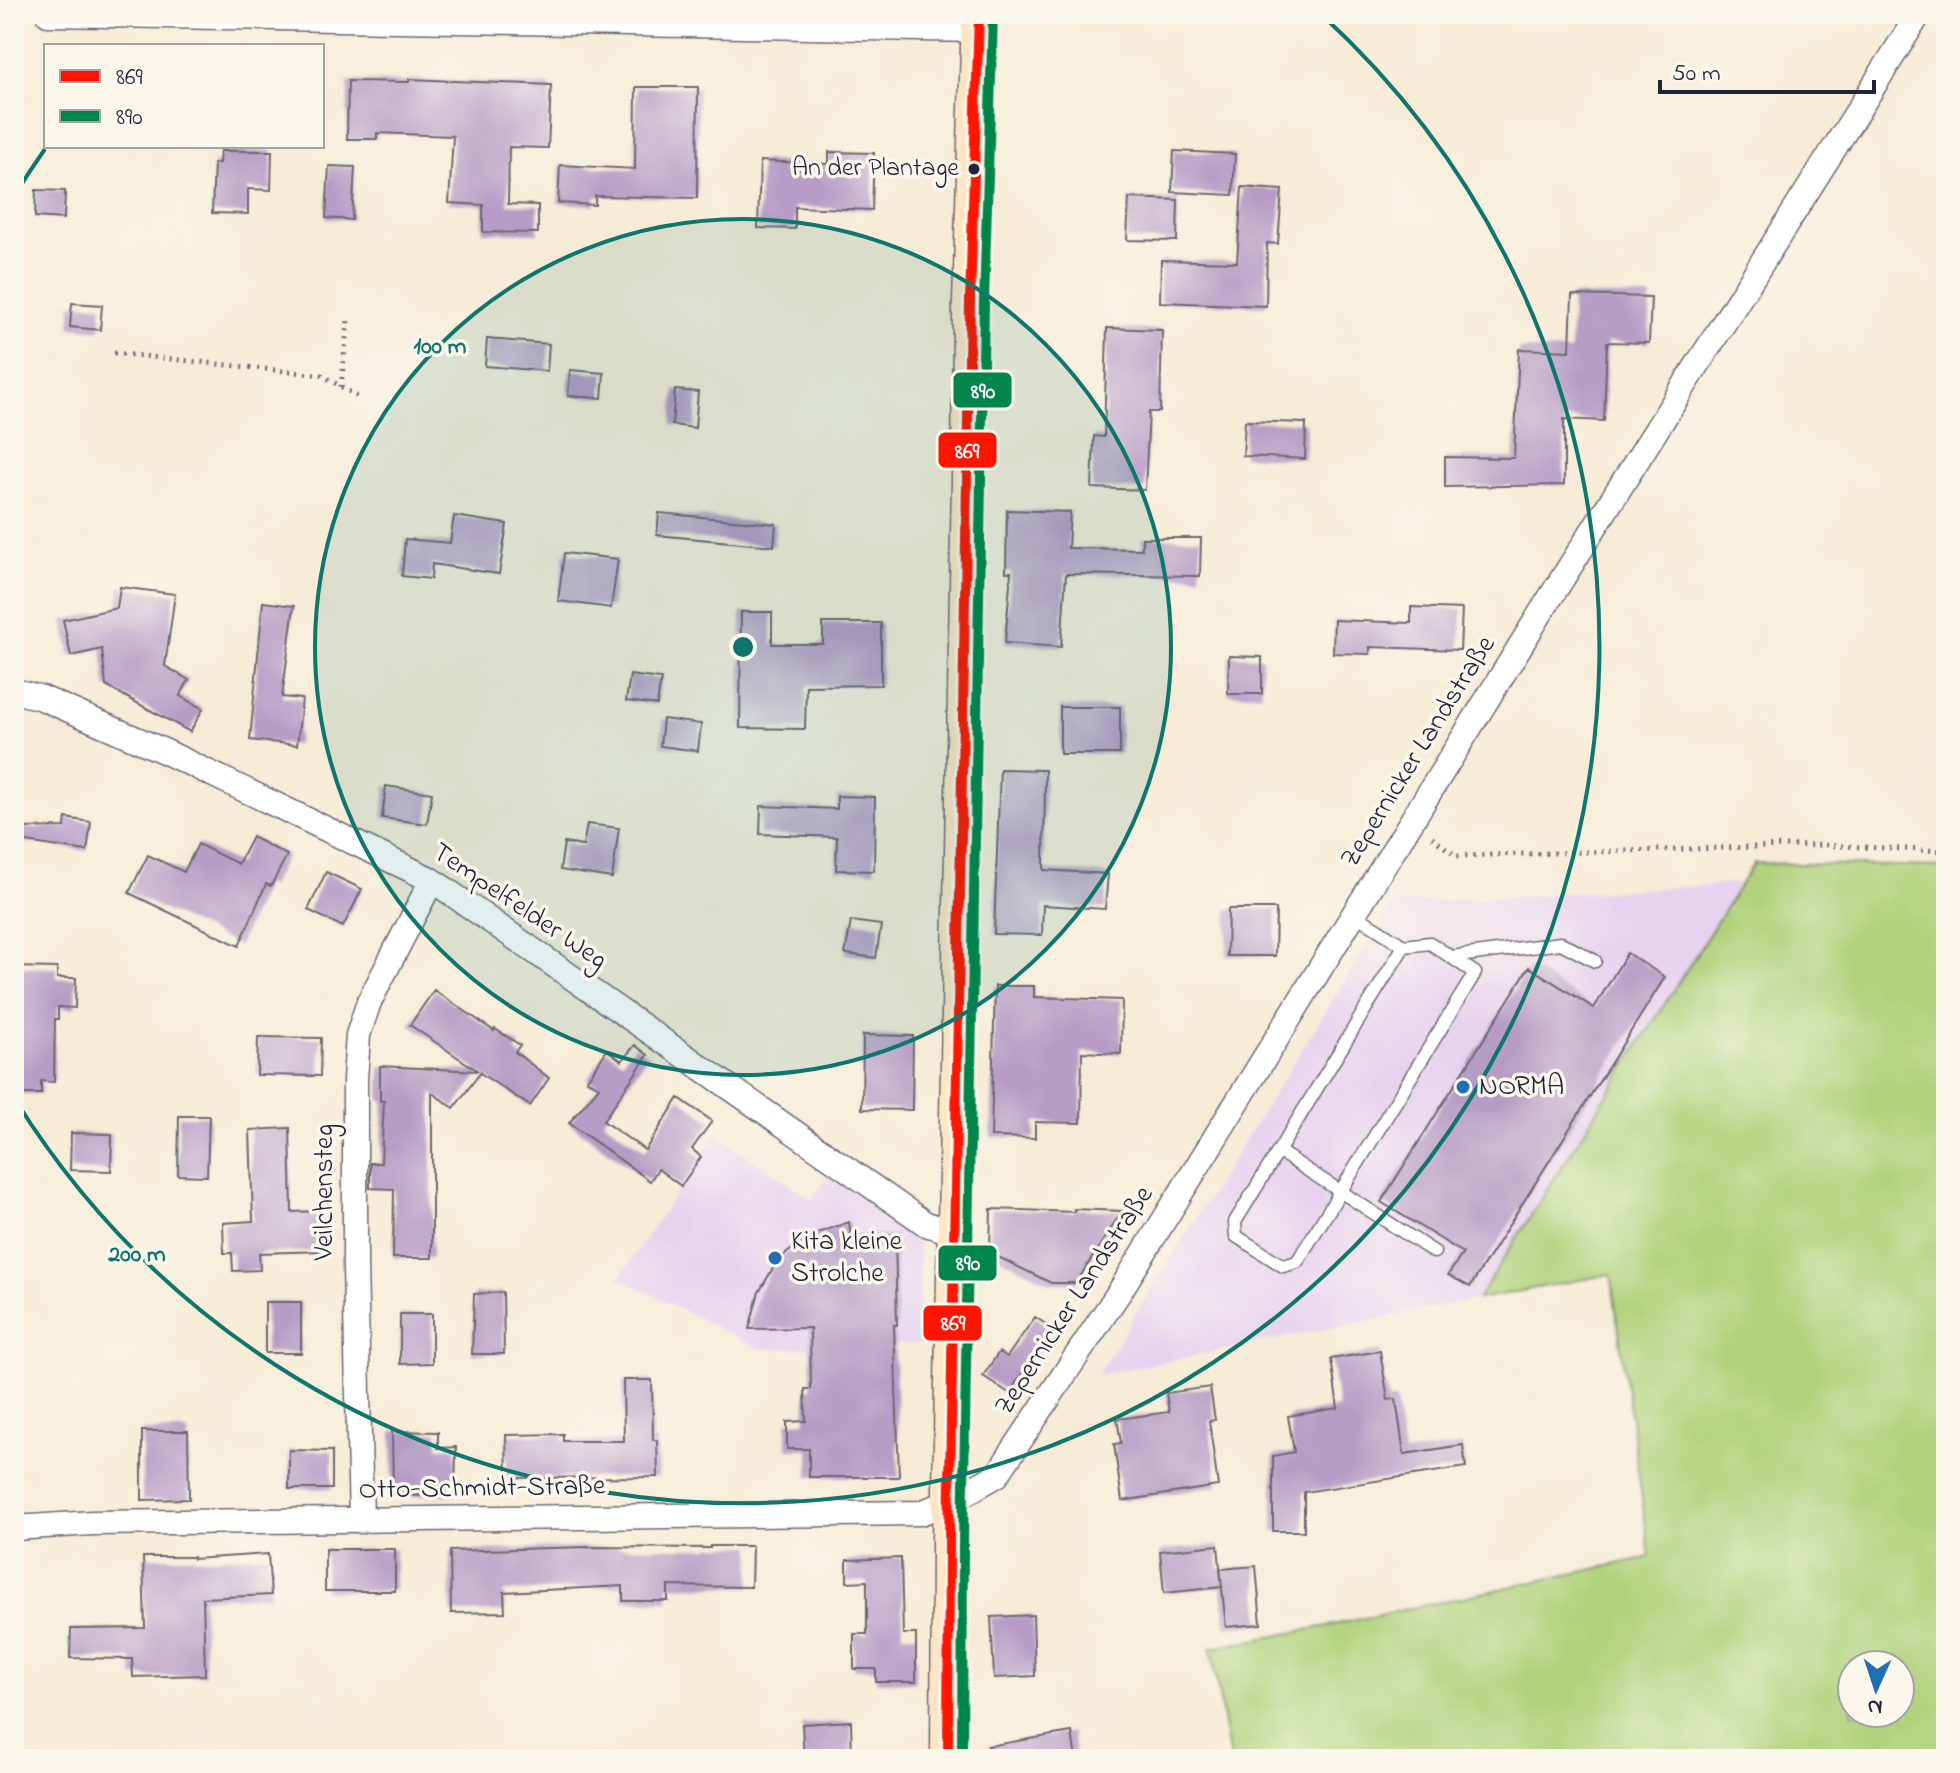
<svg xmlns="http://www.w3.org/2000/svg" width="1960" height="1773" font-family="'Indie Flower',sans-serif">
	<rect width="100%" height="100%" fill="#fbf7ec"/>
	<filter id="ink" filterUnits="userSpaceOnUse"><feTurbulence type="fractalNoise" baseFrequency=".0125" numOctaves="2"/><feDisplacementMap in="SourceGraphic" scale="16" xChannelSelector="R" yChannelSelector="G"/><feConvolveMatrix kernelMatrix="1 2 1 2 8 2 1 2 1" color-interpolation-filters="sRGB"/></filter>
	<filter id="wash" filterUnits="userSpaceOnUse"><feTurbulence type="fractalNoise" baseFrequency=".006" numOctaves="4" result="noise"/><feDisplacementMap in="SourceGraphic" scale="32" xChannelSelector="R" yChannelSelector="G"/><feGaussianBlur stdDeviation="1.8" result="paint"/><feColorMatrix in="noise" values="0 0 0 0 0 0 0 0 0 0 0 0 0 0 0 0 0 1.4 0 .05"/><feComposite in="paint" operator="in"/></filter>
	<g filter="url(#wash)">
		<rect width="100%" height="100%" fill="#f6ebd6"/>
		<path fill="#e7d2ef" d="M1741,883L1478,1299L1097,1375L1393,904Z
			M716,1134L811,1199L829,1175L918,1238L920,1344L759,1349L619,1278Z"/>
		<path fill="#b0d27b" stroke="#697a5b" stroke-width="2" fill-rule="evenodd" d="M1754,863L1946,867V1759H1230L1211,1648L1323,1627L1650,1557L1611,1274L1478,1299ZM1852,1665H1900V1713H1852Z"/>
		<g id="blocks">
			<path fill="#b79dc6" d="M409,79L551,85L548,148L509,147L508,204L538,205V233L483,232V205L449,203L453,136L377,133V139H347L348,81L409,82Z
				M636,87H698L697,198L595,196V205L558,203L560,165L635,169Z
				M220,151H272L271,190L248,189V214L212,213L214,163H219Z
				M1174,151L1235,154L1233,195L1172,192Z
				M829,152L874,153L872,210L795,207V229L758,228L760,161L829,164Z
				M329,166L355,167L352,220L326,218Z
				M1242,187L1282,190L1278,244L1267,243L1266,306L1160,302L1161,260L1237,262Z
				M36,190L65,191L64,219L35,217Z
				M1129,198L1178,200L1177,241L1127,240Z
				M1572,295L1651,297L1649,343L1607,342L1604,421L1564,419V485L1445,487V457L1514,458L1519,349L1570,351Z
				M72,303L102,305L100,330L70,327Z
				M1107,328L1162,330L1160,412H1149L1145,490L1092,488L1094,436L1104,437Z
				M487,339L549,344L547,371L485,366Z
				M570,370L604,373L602,398L568,396Z
				M675,390L698,392L695,428L672,425Z
				M1245,421L1306,423L1305,459L1243,456Z
				M1007,510L1070,512L1068,548L1142,549V538H1201L1200,576L1066,574L1061,647L1005,643L1011,572H1006Z
				M659,513L776,524L774,546L657,535Z
				M454,516L507,524L499,574L432,564L431,579L402,576L405,539L450,543Z
				M564,553L618,559L611,608L558,601Z
				M120,587L175,594L165,666L189,680L180,696L203,709L190,732L106,686L102,649L71,656L63,620L117,608Z
				M263,602L294,606L282,697L302,699L297,745L250,740Z
				M1411,607L1462,609L1460,650L1370,647V654L1333,653L1334,620L1411,623Z
				M741,612H772V644H823V623H881V685L806,686L805,729L740,728Z
				M1229,656L1262,657V694H1228Z
				M630,675L661,679L657,705L626,701Z
				M1060,707H1120V754H1060Z
				M663,719L701,724L698,751L660,746Z
				M1000,769L1045,770L1044,870L1108,874L1105,909L1043,905L1042,935L994,934Z
				M386,786L432,793L427,824L382,818Z
				M837,796L875,797L874,871L836,870L837,837L760,834L761,806L837,809Z
				M66,818L91,822L87,851L19,841L20,828L65,827Z
				M587,824L619,828L612,878L560,870L564,843L583,846Z
				M252,837L287,855L271,886L266,884L239,946L129,893L148,855L184,872L198,844L238,864Z
				M326,872L362,889L343,927L308,910Z
				M1228,909H1276L1275,956H1227Z
				M851,921L881,925L876,958L845,954Z
				M1627,953L1665,977L1470,1287L1448,1275L1463,1253L1381,1202L1529,967L1594,1008Z
				M14,967L57,968V978H76L75,1008L58,1007V1019H55L54,1082L41,1081V1094H14Z
				M995,986H1034V997L1122,1000L1121,1054L1082,1052L1081,1123L1035,1122V1138L991,1137Z
				M434,990L494,1031L495,1029L520,1045L515,1052L549,1078L530,1106L480,1073L454,1108L432,1093V1258H393L394,1189L370,1188V1163H381L384,1101H380V1066L478,1071L410,1025Z
				M863,1035L913,1036L912,1110L862,1109Z
				M258,1037L321,1038L320,1076L257,1075Z
				M635,1045L648,1055L603,1121L645,1150L679,1098L712,1121L692,1149L701,1157L681,1186L658,1169L650,1181L569,1123L599,1087L587,1080L607,1050L622,1061Z
				M179,1116H209L207,1176L178,1175Z
				M290,1128L292,1212L322,1211L323,1251L259,1253L260,1270L233,1271L232,1253H224L223,1223L253,1221L250,1130Z
				M71,1133L112,1134L111,1171L70,1170Z
				M991,1209L1074,1212V1209L1122,1211L1076,1283H1051L990,1253Z
				M849,1222L851,1236L895,1235L897,1325H894L899,1477H809V1449H787V1422L806,1421L805,1389H811L810,1328L749,1329L759,1292L778,1260L809,1236Z
				M503,1292L504,1354H472L474,1294Z
				M265,1302H301V1353H265Z
				M400,1314H432V1363L400,1364Z
				M1035,1317L1053,1329L1009,1393L983,1376L999,1352L1007,1357Z
				M1380,1351L1388,1400L1396,1399L1404,1454L1463,1445L1466,1467L1304,1492V1531H1273V1456L1294,1452L1288,1416L1338,1408L1331,1359Z
				M623,1380H652L653,1440H657L658,1477L507,1478L506,1435L563,1434V1441H624Z
				M1210,1387L1215,1420L1209,1421L1218,1486L1122,1501L1114,1444L1121,1443L1117,1419L1169,1412L1166,1393Z
				M142,1431H188L189,1499L142,1500Z
				M392,1431L438,1432V1448L456,1447L455,1495L393,1496Z
				M289,1450L332,1451V1489H289Z
				M1218,1545L1222,1587L1164,1593L1160,1551Z
				M710,1546H752L751,1587L668,1586V1601H623V1586L504,1592L505,1612L451,1613L450,1551L587,1547L710,1548Z
				M325,1549H395V1591H325Z
				M268,1554L271,1595L203,1598L205,1675L133,1677L132,1659L70,1658L71,1629L145,1628L143,1557H193V1559Z
				M901,1558L903,1634H916V1682H876V1669H854V1634H867V1581L847,1582V1560Z
				M1256,1566L1261,1624L1226,1627L1220,1569Z
				M1033,1615L1035,1676L994,1678L991,1617Z
				M851,1721L852,1759H804L802,1724Z
				M1072,1732L1076,1759H989L988,1746Z"/>
		</g>
	</g>
	<g filter="url(#ink)">
		<use href="#blocks" fill-opacity="0" stroke="#6c6871" stroke-width="2"/>
		<g fill="none" stroke-linecap="round" stroke-linejoin="round">
			<defs>
				<path id="lane" d="M1354,914L1404,946L1235,1222L1236,1236L1283,1266L1297,1262L1475,973L1430,943L1404,946
					M1451,957L1561,943L1595,961
					M1278,1151L1434,1252"/>
				<path id="street" d="M48,14L979,30
					M14,691L42,698L166,752L432,880L926,1224L955,1233
					M361,1521L355,1266V1080L358,1035L369,1002L432,880
					M14,1528L93,1523L920,1513L950,1502L997,1475L1120,1291L1545,606L1919,14"/>
				<path id="secondary" d="M948,1759L949,1542L969,479L970,302L979,14"/>
			</defs>
			<use href="#lane" stroke="#6c6871" stroke-width="15"/>
			<use href="#street" stroke="#6c6871" stroke-width="27"/>
			<use href="#secondary" stroke="#6c6871" stroke-width="37"/>
			<path stroke="#6c6871" stroke-width="5" stroke-dasharray="2 6" stroke-linecap="butt" d="M114,353L322,375L361,399
				M341,387L348,320
				M1432,837L1456,856L1822,845L1946,851"/>
			<use href="#lane" stroke="#fff" stroke-width="12"/>
			<use href="#street" stroke="#fff" stroke-width="24"/>
			<use href="#secondary" stroke="#fde5c5" stroke-width="34"/>
			<defs>
				<path id="bus-1" d="M948,1759L949,1542L970,302L979,14"/>
				<path id="bus-2" d="M962,1759L963,1542L984,302L993,14"/>
			</defs>
			<use href="#bus-1" stroke="#fbf7ec" stroke-width="16"/>
			<use href="#bus-2" stroke="#fbf7ec" stroke-width="16"/>
			<use href="#bus-1" stroke="#ff1400" stroke-width="10"/>
			<use href="#bus-2" stroke="#00854a" stroke-width="10"/>
		</g>
	</g>
	<circle cx="743" cy="647" r="428" fill="#0f766e" fill-opacity=".12"/>
	<g fill="none" stroke="#0f766e" stroke-width="4">
		<circle cx="743" cy="647" r="428"/>
		<path d="M16 193A857 857 0 0 1 45 149M1322 15A857 857 0 1 1 16 1101"/>
	</g>
	<circle fill="#22223b" stroke="#fbf7ec" stroke-width="3" cx="974" cy="169" r="7"/>
	<g fill="#1f6fb2" stroke="#fbf7ec" stroke-width="3">
		<circle cx="1463" cy="1087" r="8"/>
		<circle cx="775" cy="1258" r="8"/>
	</g>
	<g text-anchor="middle" dominant-baseline="central" stroke-width="7" stroke-linejoin="round" paint-order="stroke">
		<g font-size="26" fill="#22223b" stroke="#fbf7ec" text-anchor="end">
			<text x="959" y="169">An der Plantage</text>
		</g>
		<g font-size="28" fill="#22223b" stroke="#fbf7ec">
			<text transform="translate(1419 752) rotate(-58)">Zepernicker Landstraße</text>
			<text transform="translate(519 907) rotate(34)">Tempelfelder Weg</text>
			<text transform="translate(325 1192) rotate(-90)">Veilchensteg</text>
			<text transform="translate(1075 1301) rotate(-57)">Zepernicker Landstraße</text>
			<text transform="translate(482 1489) rotate(-1)">Otto-Schmidt-Straße</text>
		</g>
		<g font-size="28" fill="#22223b" stroke="#fbf7ec" text-anchor="start">
			<text x="1479" y="1087">NORMA</text>
			<text x="791" y="1242">Kita kleine<tspan x="791" dy="32">Strolche</tspan></text>
		</g>
	</g>
	<circle cx="743" cy="647" r="12" fill="#0f766e" stroke="#fbf7ec" stroke-width="4"/>
	<g font-size="24" text-anchor="middle" font-weight="bold" fill="#0f766e" stroke="#fbf7ec" stroke-width="7" stroke-linejoin="round" paint-order="stroke">
		<text x="440" y="353">100 m</text>
		<text x="137" y="1261">200 m</text>
	</g>
	<g stroke="#fbf7ec" stroke-width="3">
		<rect x="952" y="371" width="61" height="38" rx="8" fill="#00854a"/>
		<rect x="937" y="431" width="61" height="38" rx="8" fill="#ff1400"/>
		<rect x="937" y="1244" width="61" height="38" rx="8" fill="#00854a"/>
		<rect x="922" y="1304" width="61" height="38" rx="8" fill="#ff1400"/>
	</g>
	<g font-size="22" text-anchor="middle" font-weight="bold" fill="#fff">
		<text x="983" y="398">890</text>
		<text x="967" y="458">869</text>
		<text x="968" y="1270">890</text>
		<text x="953" y="1330">869</text>
	</g>
	<rect width="1960" height="1773" fill="none" stroke="#fbf7ec" stroke-width="48"/>
	<rect x="44" y="44" width="280" height="104" fill="#fbf7ec" stroke="#a4a2a5" stroke-width="2"/>
	<rect x="60" y="70" width="40" height="12" fill="#ff1400" stroke="#a4a2a5" stroke-width="2"/>
	<text x="116" y="84" font-size="24" fill="#22223b">869</text>
	<rect x="60" y="110" width="40" height="12" fill="#00854a" stroke="#a4a2a5" stroke-width="2"/>
	<text x="116" y="124" font-size="24" fill="#22223b">890</text>
	<g transform="translate(1876 1689) rotate(183)"><circle r="38" fill="#fbf7ec" stroke="#a4a2a5" stroke-width="2"/>
	<path d="M0-6L14 30L0 20L-14 30Z" fill="#1f6fb2"/>
	<text y="-12" font-size="22" font-weight="bold" text-anchor="middle" fill="#22223b">N</text>
	</g>
	<path d="M1660 80v12h214v-12" fill="none" stroke="#22223b" stroke-width="4"/>
	<text x="1672" y="80" font-size="24" fill="#22223b" stroke="#fbf7ec" stroke-width="6" paint-order="stroke">50 m</text>
</svg>
